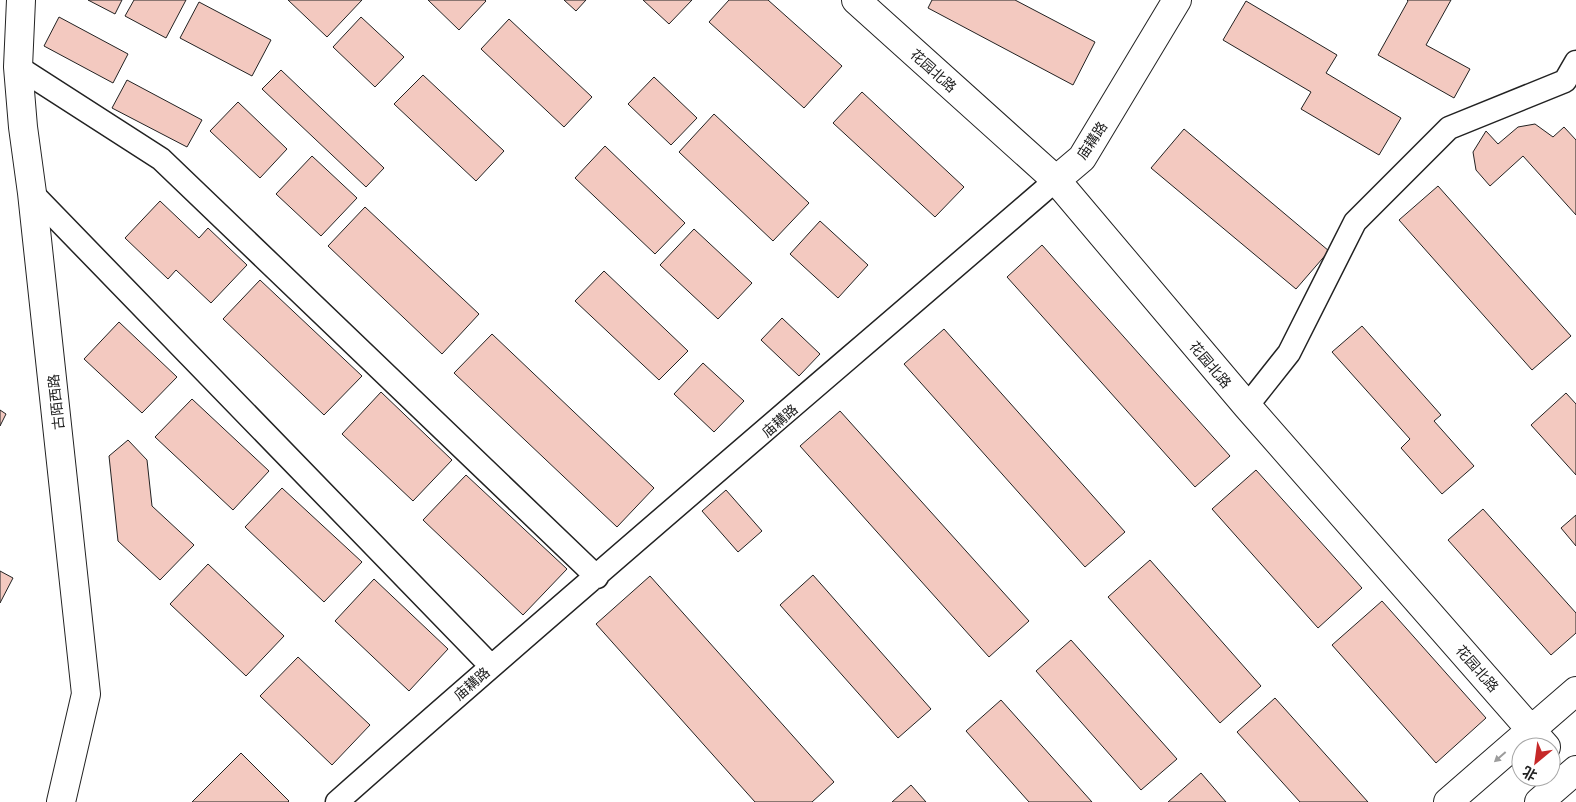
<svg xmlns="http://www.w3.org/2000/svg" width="1576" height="802" font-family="Literata,'Noto Sans SC',serif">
	<rect width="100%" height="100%" fill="#fff"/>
	<path fill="#f3c9c0" stroke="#222" d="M88,0H122L115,14Z
		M134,0H186L166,38L125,16Z
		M288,0H362L327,37Z
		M428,0H485L486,1L459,30Z
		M564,0H586L576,11Z
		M643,0H692L669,24Z
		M729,0H768L842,66L804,108L709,22Z
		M932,0H1015L1095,42L1073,85L928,8Z
		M1407,0H1451L1426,45L1470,69L1454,98L1378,55L1408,1Z
		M1246,1L1337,55L1326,73L1401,118L1379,155L1301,109L1311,92L1223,40Z
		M199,2L271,40L252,76L180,38Z
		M59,17L128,54L113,83L44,46Z
		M361,17L404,57L375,87L333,47Z
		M509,19L592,97L564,127L481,49Z
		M281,70L384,168L366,187L262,89Z
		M423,75L504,151L476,181L394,104Z
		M654,77L697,118L671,145L628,104Z
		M127,80L202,120L187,147L112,108Z
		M862,92L964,187L935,217L833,123Z
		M238,102L287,149L260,178L210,131Z
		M714,114L809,203L773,241L679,152Z
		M1535,124L1553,137L1564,127L1576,140V215L1523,156L1490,186L1476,170L1473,152L1486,131L1498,144L1518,127Z
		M1184,129L1329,251L1296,289L1151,168Z
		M605,146L685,223L655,254L575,178Z
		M312,156L357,198L321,236L276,194Z
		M1438,186L1571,336L1532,370L1399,220Z
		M160,201L199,238L208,228L247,265L211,303L176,270L168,279L125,238Z
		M365,207L479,314L442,354L328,246Z
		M820,221L868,265L838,298L790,254Z
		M694,229L752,283L718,319L660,265Z
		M1042,245L1230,456L1195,487L1007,277Z
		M604,271L688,351L659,380L575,301Z
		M260,280L362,376L324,415L223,319Z
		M782,318L820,354L799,376L761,340Z
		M119,322L177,377L142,413L84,359Z
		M1362,326L1441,415L1434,421L1474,466L1442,494L1401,448L1410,439L1332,352Z
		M944,329L1125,532L1085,567L904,364Z
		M492,334L654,488L617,527L454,373Z
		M703,363L744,401L714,432L674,394Z
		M381,392L452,460L413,501L342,434Z
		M1566,393L1576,404V475L1531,425Z
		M192,399L269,471L233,510L155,437Z
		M0,410L6,414L0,426Z
		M840,411L1029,621L989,657L800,446Z
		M128,440L147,460L152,506L194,545L160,580L118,541L109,456Z
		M1256,470L1362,588L1318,628L1212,509Z
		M466,475L567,569L523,615L423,520Z
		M282,488L362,562L324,602L245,527Z
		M726,490L762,531L738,552L702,511Z
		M1483,509L1576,613V633L1551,655L1448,540Z
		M1576,515V546L1561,528Z
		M1150,560L1261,686L1220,723L1108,597Z
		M208,564L284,636L246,676L170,604Z
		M0,571L13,578L0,603Z
		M813,575L931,709L898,738L780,605Z
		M650,576L834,782L812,802H755L596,624Z
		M374,579L448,649L409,691L335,621Z
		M1382,601L1486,718L1436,763L1332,645Z
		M1071,640L1177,759L1141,790L1036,671Z
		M298,657L370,725L332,765L260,696Z
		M1275,698L1368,802H1300L1237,732Z
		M1001,700L1092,802H1029L966,731Z
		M241,753L289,801L288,802H192Z
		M1201,773L1226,802H1168Z
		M911,785L926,802H892Z"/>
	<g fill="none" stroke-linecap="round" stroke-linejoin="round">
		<defs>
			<path id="street" d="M18,67L161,159L597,577
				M32,193L491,666
				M1247,406L1289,353L1355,222L1449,128L1565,81L1576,62
				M337,802C574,592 816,387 1056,180"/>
			<path id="secondary" d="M21,0L18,67L23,127L32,193L86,694L61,802
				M856,0L1056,180L1247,406L1546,747
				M1056,180L1082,158L1177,0
				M1448,802L1576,691
				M1539,802L1576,770"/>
		</defs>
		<use href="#street" stroke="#222" stroke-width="25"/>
		<use href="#secondary" stroke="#222" stroke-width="30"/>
		<use href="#street" stroke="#fff" stroke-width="22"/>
		<use href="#secondary" stroke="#fff" stroke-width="28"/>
	</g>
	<defs><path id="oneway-solid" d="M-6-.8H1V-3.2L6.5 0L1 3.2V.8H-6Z" transform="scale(1.25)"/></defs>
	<use fill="#9c9c9c" href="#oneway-solid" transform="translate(1500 757) rotate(139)"/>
	<g text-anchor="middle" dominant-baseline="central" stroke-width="4" stroke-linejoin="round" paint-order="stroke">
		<g font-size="14" fill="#222" stroke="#fff">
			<text transform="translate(934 70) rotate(42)">花园北路</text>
			<text transform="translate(1091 140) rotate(-56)">庙耩路</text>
			<text transform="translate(1211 364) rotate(50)">花园北路</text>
			<text transform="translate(55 402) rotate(-96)">古陌西路</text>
			<text transform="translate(779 420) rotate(-41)">庙耩路</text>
			<text transform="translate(1478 668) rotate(49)">花园北路</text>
			<text transform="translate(471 683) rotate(-41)">庙耩路</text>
		</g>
	</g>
	<g transform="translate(1536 762) rotate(209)"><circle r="24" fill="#ffffff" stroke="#a7a7a7"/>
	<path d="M0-4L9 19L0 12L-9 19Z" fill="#c62828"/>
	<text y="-8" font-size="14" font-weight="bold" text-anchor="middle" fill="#222222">北</text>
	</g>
</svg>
